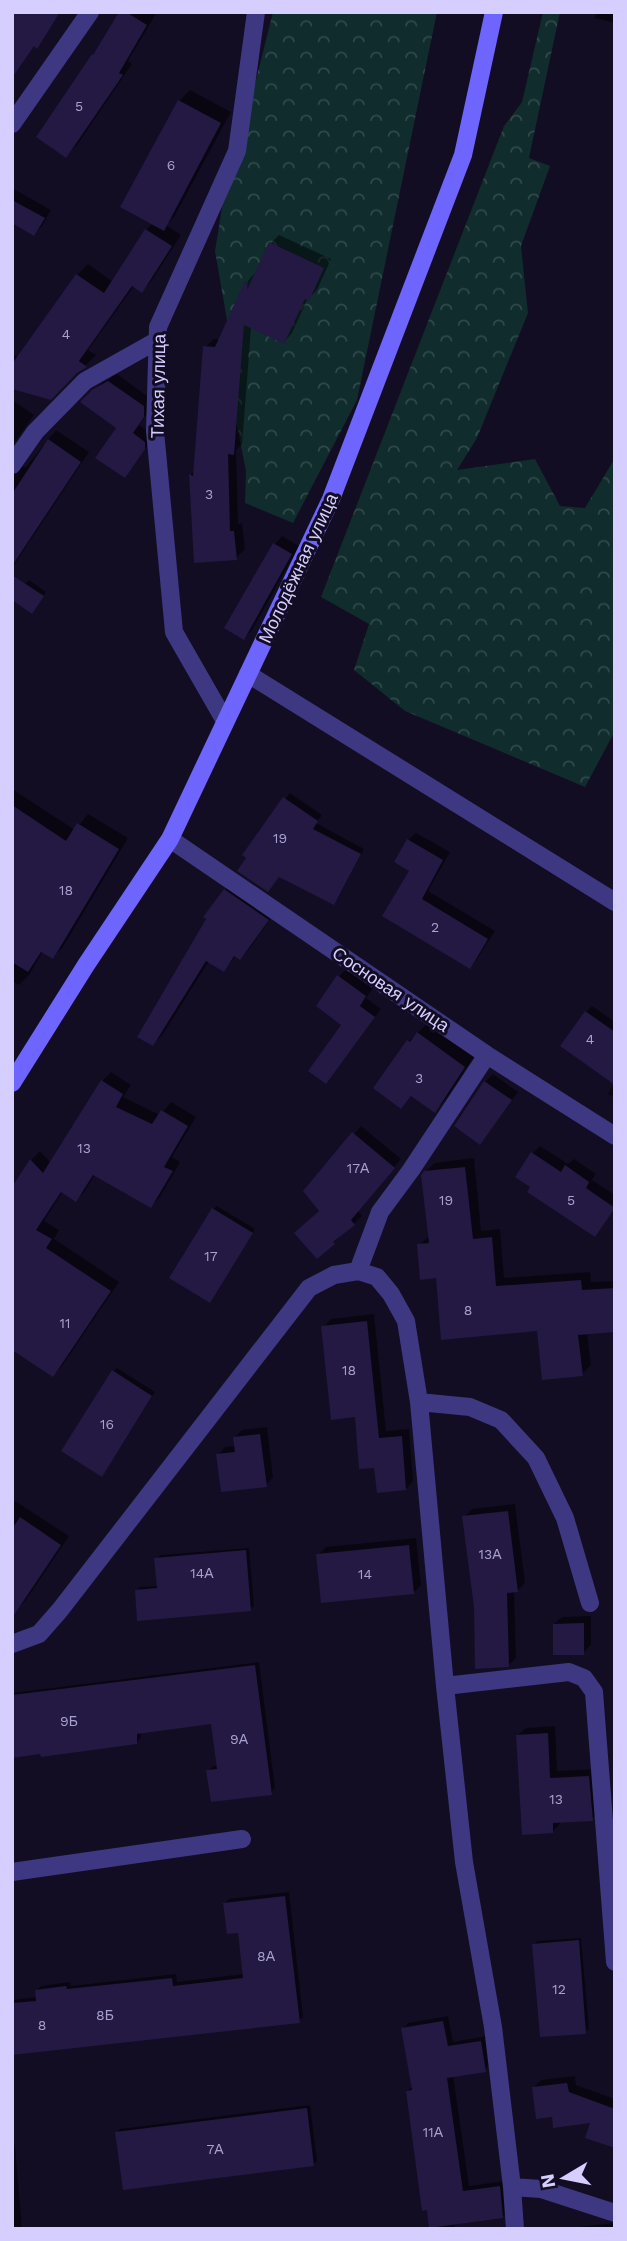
<svg xmlns="http://www.w3.org/2000/svg" width="627" height="2241" font-family="'Work Sans',sans-serif">
	<defs>
		<pattern id="forest-crowns" width="20" height="18" patternUnits="userSpaceOnUse" patternTransform="scale(1.75)"><rect width="20" height="18" fill="#102c2c"/><path d="M2 6a3 3 0 1 1 6 0M12 15a3 3 0 1 1 6 0" fill="none" stroke="#32494c"/></pattern>
	</defs>
	<rect width="100%" height="100%" fill="#120d22"/>
	<path fill="url(#forest-crowns)" d="M273,12H437L357,400L293,523L245,503L246,471L236,421V372L215,251L224,195L249,108Z
		M543,12H560L529,158L550,166L521,246L528,313L477,438L457,470L535,459L560,506L585,508L615,458V731L585,787L405,711L354,670L369,624L321,597L504,126L522,102Z"/>
	<path fill="#0007" d="M121,12H157L128,61L132,64L77,145L66,155L93,55Z
		M596,12H615V23L595,18Z
		M190,90L231,112L174,217L166,225L181,235L152,280L142,291L134,286L88,350L96,355L86,365L76,371L12,387V353L19,358L77,275L88,264L113,282L146,230L153,223L179,101Z
		M12,188L51,210L42,226L34,234L12,221Z
		M279,235L331,259L317,290L307,300L292,333L284,342L251,327L242,444L236,450L238,524L242,523L245,549L236,558L196,561L191,474L195,470L205,348L213,339H220L247,282L255,273L271,243Z
		M117,374L151,399V408L139,425L152,434V440L124,476L119,427L83,402L102,383Z
		M12,400L34,415L12,446Z
		M56,430L89,452L12,568V463L15,466L26,467Z
		M282,536L299,546L252,630L244,638L226,627L275,544Z
		M29,580L46,592L35,608L25,584Z
		M12,789L75,830L88,814L128,838L63,947L53,957L43,951L29,975L19,985L12,981Z
		M290,793L322,815L316,823L364,849L338,898L333,903L245,854Z
		M416,833L450,852L428,891L495,931L477,959L470,967L384,915L412,870L408,840Z
		M235,880L277,909L250,948L240,958L236,956L224,970L209,961L163,1034L153,1044L225,890Z
		M346,969L373,988L366,998L381,1009L326,1082L344,1024L339,977Z
		M592,1006L615,1022V1098L608,1094L614,1083L586,1012Z
		M429,1022L475,1055L446,1099L435,1111L413,1095L401,1107L409,1041Z
		M111,1072L131,1085L123,1097L160,1115L171,1102L196,1117L172,1157L180,1162L160,1197L151,1206L95,1174L85,1191L76,1200L63,1191L44,1221L59,1230L54,1239L119,1282L62,1366L53,1375L18,1181L31,1160L40,1151L51,1163L102,1081Z
		M493,1074L518,1092L480,1143L456,1126L485,1082Z
		M361,1126L401,1159L358,1211L362,1216L318,1257L321,1211L305,1191Z
		M540,1146L568,1164L574,1159L596,1174L592,1180L615,1195V1209L595,1235L533,1186V1153Z
		M474,1158L481,1231L500,1229L504,1278L590,1272L591,1282L615,1281V1331L587,1332L591,1365L582,1374L538,1329L437,1276L419,1245L430,1235L425,1172L435,1163Z
		M217,1206L255,1229L210,1301L213,1209Z
		M374,1314L386,1431L409,1429L413,1481L406,1489L376,1466L323,1327L331,1319Z
		M117,1368L155,1392L105,1471L113,1371Z
		M267,1427L273,1477L266,1485L218,1455L225,1447L236,1446L235,1437L242,1430Z
		M12,1499L69,1536L26,1600L17,1609L12,1606Z
		M515,1504L525,1583L518,1590L514,1591L516,1658L508,1666L476,1607L464,1517L472,1509Z
		M416,1538L421,1585L414,1592L318,1555L326,1547Z
		M249,1548L254,1606L250,1609L137,1591L140,1587L159,1586L156,1559L160,1555Z
		M591,1616V1645L583,1653L554,1624L562,1617Z
		M259,1662L275,1788L271,1793L208,1771L213,1766H218L212,1722L141,1731V1737L137,1742L42,1752L12,1747V1693Z
		M555,1726L557,1771L596,1769L600,1811L592,1819L560,1821V1824L553,1831L518,1735L526,1728Z
		M289,1892L303,2017L299,2021L12,2053V2000L38,1997L37,1990L41,1986L70,1982L71,1986L176,1974L177,1982L244,1974L239,1931L225,1903L229,1899Z
		M581,1938L589,2029L585,2032L534,1945L537,1941Z
		M448,2016L453,2042L487,2036L491,2064L485,2070L453,2075L469,2186L505,2181L508,2211L502,2217L455,2223V2229H431L407,2091L413,2086L403,2029L408,2023Z
		M575,2076L576,2085L615,2099V2146L593,2121L553,2115L533,2088L541,2080Z
		M310,2105L317,2161L313,2165L117,2132L120,2129Z
		M15,2145L22,2229H12V2146Z
		M615,2223V2229H557Z"/>
	<path fill="#231943" d="M12,12H60L37,49L34,46L12,78Z
		M119,12H126L147,25L119,73L123,75L66,158L36,137L92,54L93,55Z
		M178,100L221,123L164,231L120,207Z
		M12,200L45,218L34,236L12,223Z
		M145,229L172,246L142,293L132,286L79,361L87,367L77,373L51,400L12,389V364L76,274L104,293Z
		M269,242L324,268L309,301L305,299L284,344L244,325L234,455L228,454L230,531H234L237,560L194,563L189,474L193,476L203,346L215,347L245,281H248L247,290Z
		M108,381L144,406V417L133,433L145,442V449L125,478L95,458L116,428L80,402L92,390Z
		M48,439L81,462L12,566V494Z
		M273,543L292,554L244,640L224,628Z
		M12,575L44,596L32,614L12,600Z
		M283,797L318,821L313,829L361,854L334,905L279,877L268,892L237,871L246,858L242,855Z
		M12,805L66,841L77,823L119,849L53,959L41,952L28,972L12,962Z
		M407,839L443,860L422,899L488,939L470,969L382,916L409,871L394,862Z
		M224,889L269,920L240,960L234,956L224,972L206,961L153,1046L137,1037L206,919L203,917Z
		M337,975L366,996L360,1006L375,1017L326,1084L308,1071L341,1025L316,1006Z
		M585,1011L615,1032V1085L560,1046Z
		M417,1032L465,1067L435,1113L411,1096L401,1109L373,1088L407,1040L410,1042Z
		M101,1080L123,1094L116,1107L152,1124L161,1110L188,1126L164,1167L173,1171L151,1208L93,1175L76,1202L61,1192L36,1230L52,1239L46,1248L111,1291L53,1377L12,1350V1187L30,1159L43,1173Z
		M484,1081L512,1100L480,1145L454,1126Z
		M352,1132L395,1168L351,1220L355,1225L333,1242L335,1244L317,1259L294,1233L319,1211L303,1191Z
		M531,1152L561,1172L565,1165L589,1182L586,1188L615,1208L595,1237L527,1192L530,1187L515,1177Z
		M465,1167L473,1239L492,1237L496,1286L581,1280L582,1290L615,1288V1332L578,1335L583,1376L542,1380L537,1331L441,1340L436,1278L420,1280L417,1244L429,1243L421,1175L424,1171Z
		M212,1208L253,1233L210,1303L169,1278Z
		M367,1321L379,1438L402,1436L406,1490L377,1493L374,1468L359,1469L355,1417L331,1420L321,1326Z
		M112,1370L152,1396L102,1477L61,1451Z
		M260,1434L267,1487L221,1492L216,1454L235,1452L233,1437Z
		M508,1511L518,1592L507,1593L509,1667L475,1669L474,1607L462,1516Z
		M20,1517L61,1545L12,1618V1529Z
		M409,1545L414,1594L321,1603L316,1554Z
		M246,1550L251,1611L137,1621L135,1590L157,1588L154,1558Z
		M584,1623V1655H553V1624Z
		M255,1665L272,1795L211,1802L206,1770L217,1769L211,1724L137,1734V1744L41,1757L40,1754L12,1758V1695Z
		M548,1733L550,1778L589,1776L593,1821L553,1823V1833L522,1835L516,1735Z
		M285,1896L300,2023L12,2055V2003L36,2001L35,1990L66,1986L67,1989L172,1978L173,1986L243,1978L238,1933L227,1934L223,1903Z
		M579,1940L586,2034L540,2037L532,1944Z
		M443,2021L448,2046L481,2041L486,2072L447,2078L463,2191L500,2186L503,2218L429,2228L427,2210L422,2211L406,2091L412,2090L401,2028Z
		M567,2083L569,2092L615,2109V2148L585,2138L590,2123L553,2128L552,2117L536,2119L532,2087Z
		M307,2108L314,2166L123,2190L115,2132Z"/>
	<g fill="none" stroke-linecap="round" stroke-linejoin="round">
		<path stroke="#3d3881" stroke-width="18" d="M12,124L90,12
			M12,465L35,432L85,381L158,340
			M248,674L615,902
			M225,721L174,632L155,431L158,327L237,151L256,12
			M170,839L487,1055L615,1136
			M358,1271L380,1212L411,1170L487,1055
			M419,1402L470,1407L501,1420L536,1458L565,1518L590,1603
			M12,1644L39,1634L60,1610L309,1288L334,1275L358,1271L377,1277L391,1294L406,1321L419,1402L445,1686L464,1862L493,2027L512,2187L515,2229
			M445,1686L569,1672L584,1678L594,1692L615,1962
			M12,1872L242,1839
			M512,2187L541,2189L615,2213"/>
		<path stroke="#6e65ff" stroke-width="18" d="M12,1083L86,965L170,839L331,499L463,155L494,12"/>
	</g>
	<g text-anchor="middle" dominant-baseline="central" stroke-width="6" stroke-linejoin="round" paint-order="stroke">
		<g font-size="14" fill="#a8a1d0">
			<text x="79" y="106">5</text>
			<text x="171" y="165">6</text>
			<text x="66" y="334">4</text>
			<text x="209" y="494">3</text>
			<text x="280" y="838">19</text>
			<text x="66" y="890">18</text>
			<text x="435" y="927">2</text>
			<text x="590" y="1039">4</text>
			<text x="419" y="1078">3</text>
			<text x="84" y="1148">13</text>
			<text x="358" y="1168">17А</text>
			<text x="446" y="1200">19</text>
			<text x="571" y="1200">5</text>
			<text x="211" y="1256">17</text>
			<text x="468" y="1310">8</text>
			<text x="65" y="1323">11</text>
			<text x="349" y="1370">18</text>
			<text x="107" y="1424">16</text>
			<text x="490" y="1554">13А</text>
			<text x="202" y="1573">14А</text>
			<text x="365" y="1574">14</text>
			<text x="69" y="1721">9Б</text>
			<text x="239" y="1739">9А</text>
			<text x="556" y="1799">13</text>
			<text x="266" y="1956">8А</text>
			<text x="559" y="1989">12</text>
			<text x="105" y="2015">8Б</text>
			<text x="42" y="2025">8</text>
			<text x="433" y="2132">11А</text>
			<text x="215" y="2149">7А</text>
		</g>
		<g font-size="18" fill="#d5ceff" stroke="#120d22">
			<text transform="translate(158 386) rotate(-89)">Тихая улица</text>
			<text transform="translate(298 568) rotate(-65)">Молодёжная улица</text>
			<text transform="translate(391 989) rotate(34)">Сосновая улица</text>
		</g>
	</g>
	<rect width="627" height="2241" fill="none" stroke="#d5ceff" stroke-width="28"/>
	<g transform="translate(564 2178) rotate(260)" stroke="#120d22" stroke-width="5" paint-order="stroke">
	<path d="M0-5L12 26L0 18L-12 26Z" fill="#d5ceff"/>
	<text y="-10" font-size="19" font-weight="bold" text-anchor="middle" fill="#d5ceff">N</text>
	</g>
</svg>
